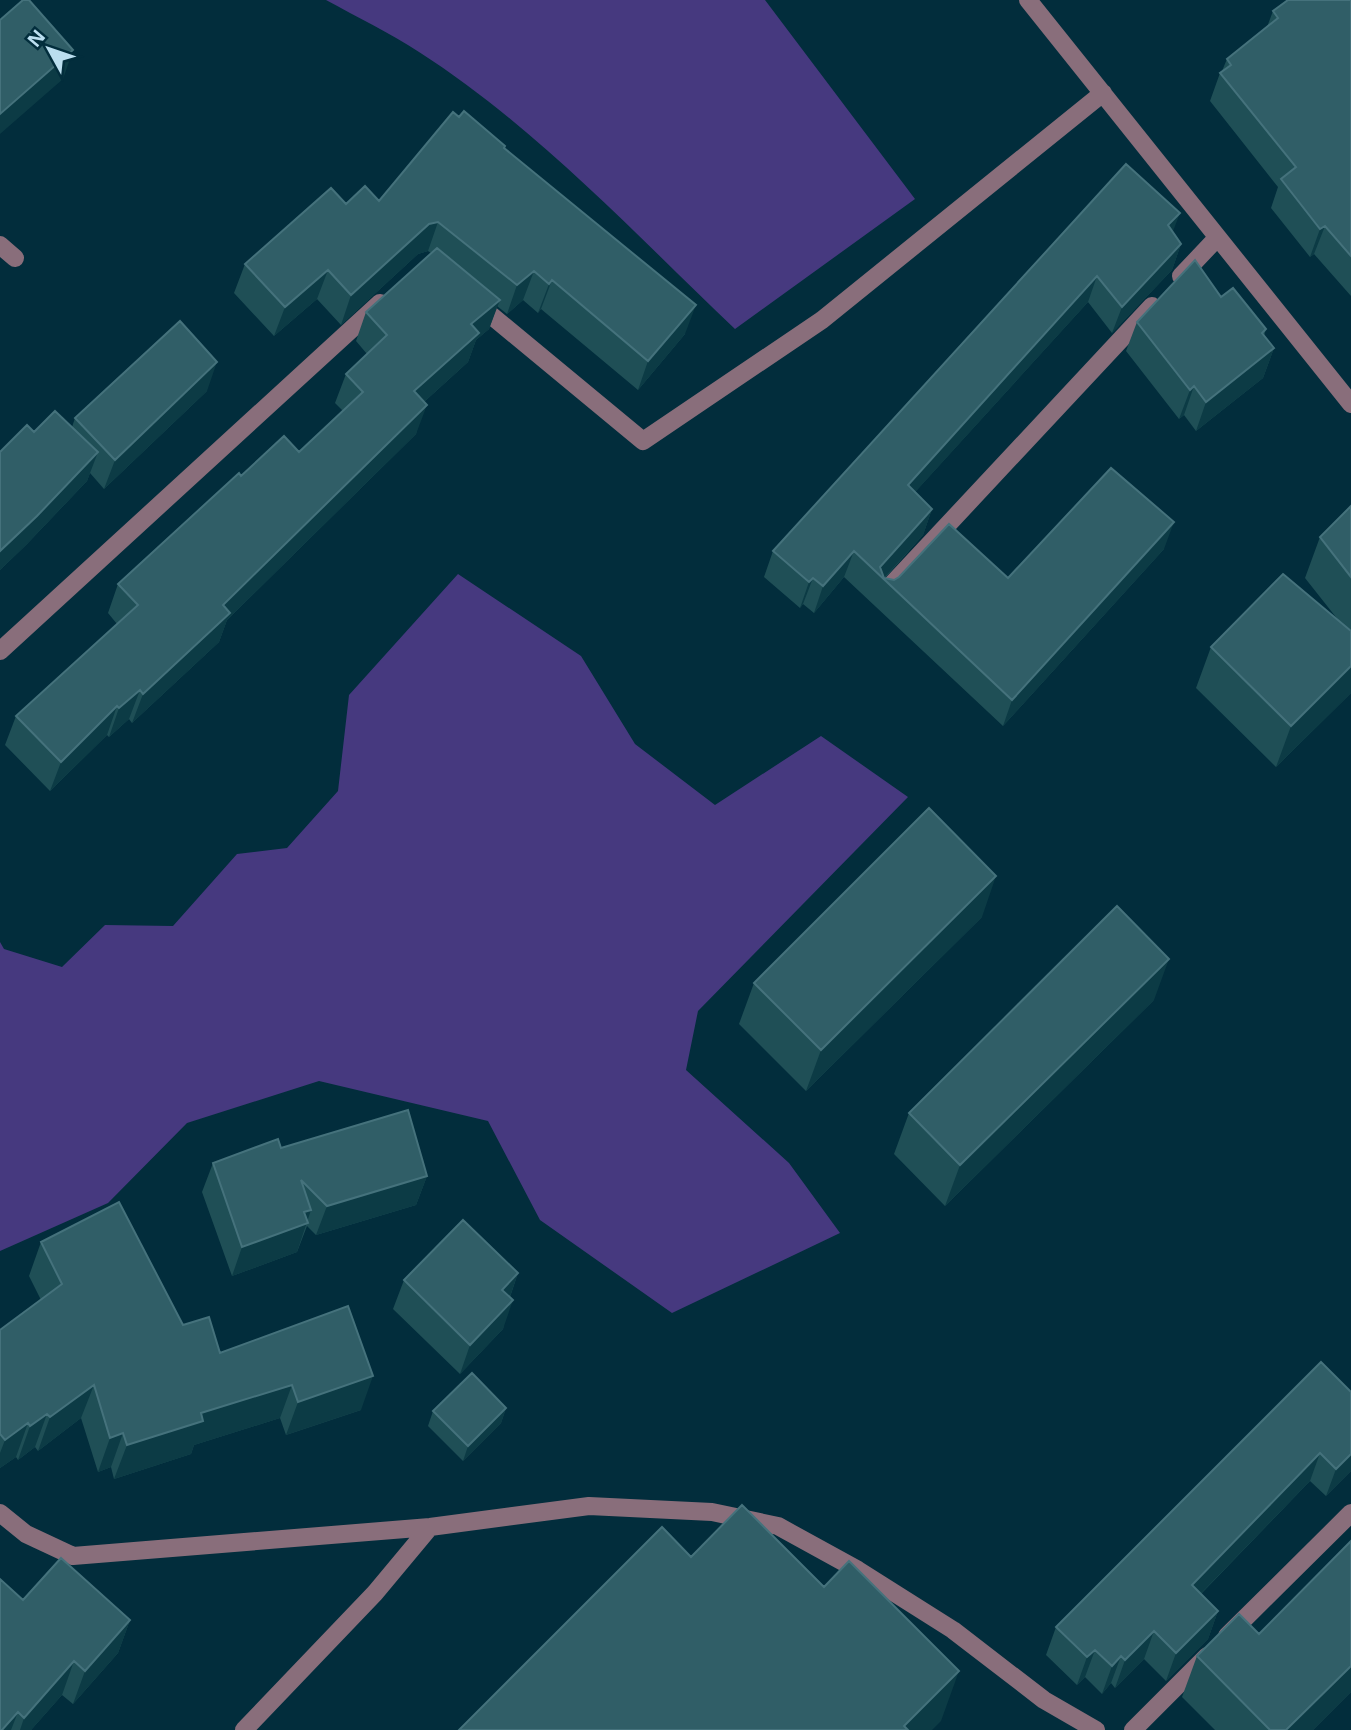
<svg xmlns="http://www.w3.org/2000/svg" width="1351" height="1730" font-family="'Noto Sans',sans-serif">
	<rect width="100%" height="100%" fill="#022d3c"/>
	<path fill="#46397f" d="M326,0H765L915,199L735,329C634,233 536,127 419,52C390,33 357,17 326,0Z
		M458,574L581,656L635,744L715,805L821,736L908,797L698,1011L686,1070L789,1163L840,1233L672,1313L540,1220L488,1121L319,1081L187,1123L108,1203L0,1251V942L4,949L62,967L105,925L173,926L237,854L287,848L338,791L349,695Z"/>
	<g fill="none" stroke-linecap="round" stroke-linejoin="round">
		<path stroke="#896e7b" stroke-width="18" d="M1028,0L1351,404
			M0,245L15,258
			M1181,276L1217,238
			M475,302L643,441L822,320L1103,93
			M882,595L1152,306
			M0,651L380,303
			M0,1513L26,1534L73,1556L430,1527L589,1506L712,1512L778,1526L858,1570L953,1630L1044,1700L1096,1730
			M1227,1636L1351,1513
			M244,1730L375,1593L430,1527
			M1133,1730L1207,1656"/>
	</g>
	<path fill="#1f4f56" d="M1351,0V296L1314,254L1310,257L1271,208L1278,187L1210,101L1220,73L1222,71L1227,59L1267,27L1273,11Z
		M459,117L505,146L504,149L685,334L638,390L541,309L538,313L523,300L507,314L497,306L489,329L476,340L468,362L424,402L416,434L227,620L219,642L132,723L129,719L109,737L107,735L50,791L5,745L16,716L117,624L108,613L118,584L241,476L299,452L343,411L335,403L346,374L367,354L356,341L366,312L431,253L428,251L418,254L341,325L317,299L274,336L234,293L245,264L346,204L379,201Z
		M1126,164L1181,244L1172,270L1112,333L1088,302L915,492L932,509L923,535L885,578L894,580L1008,578L1164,549L1003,726L844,577L814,613L803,604L800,608L764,577L773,551Z
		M1221,297L1266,329L1264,336L1274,348L1263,378L1196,431L1184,415L1179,419L1126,351L1137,322Z
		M207,391L104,489L90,473L87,481L26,545L0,570V452L34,432L72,427L75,418Z
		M1351,506V693L1276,767L1196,688L1211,647L1339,621L1305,578L1320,537Z
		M982,917L806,1091L739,1024L754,983Z
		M1154,1000L945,1206L894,1154L909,1113Z
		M281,1148L427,1176L416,1205L316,1235L307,1226L297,1252L232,1276L202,1192L213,1163Z
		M41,1242L183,1325L220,1353L361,1410L286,1435L280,1418L194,1445L191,1454L114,1479L111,1467L98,1472L81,1418L38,1451L35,1447L18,1460L16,1457L0,1468V1330L41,1300L29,1276Z
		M518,1273L510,1297L503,1329L460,1374L393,1309L404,1280Z
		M1321,1362L1351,1471L1326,1496L1310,1481L1201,1594L1218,1611L1208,1639L1166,1681L1144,1659L1115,1688L1111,1683L1102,1694L1085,1677L1077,1685L1046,1655L1056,1627Z
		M506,1408L501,1423L463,1461L428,1426L433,1411Z
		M1351,1541V1692L1313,1730H1215L1182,1697L1197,1656L1259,1634Z
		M23,1600L130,1620L118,1653L73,1704L62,1695L31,1730H0Z"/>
	<path fill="#0c3b45" d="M73,50L63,79L0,134V114Z
		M1180,213L1170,239L1168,225Z
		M438,222L428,251L418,254L341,325L351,295L429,224Z
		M1325,226L1314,254L1310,257L1320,229Z
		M1181,244L1172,270L1112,333L1122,307Z
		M328,270L317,299L274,336L285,307Z
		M534,271L523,300L507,314L517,285Z
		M1097,276L1088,302L898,511L908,485Z
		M552,280L541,309L538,313L549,284Z
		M500,300L489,329L476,340L468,362L403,421L414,391L471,324Z
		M696,305L685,334L638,390L648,361Z
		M1274,348L1263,378L1196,431L1206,402Z
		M217,362L207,391L104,489L115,460Z
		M1194,386L1184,415L1179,419L1190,390Z
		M427,405L416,434L227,620L219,642L132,723L143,694L223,605Z
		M98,452L87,481L26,545L0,570V551Z
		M932,509L923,535L883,579L880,567Z
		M1174,522L1164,549L1003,726L1012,700Z
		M854,551L844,577L814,613L823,586Z
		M813,578L803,604L800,608L809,582Z
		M1351,666V693L1276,767L1291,726Z
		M140,690L129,719L109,737L119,708Z
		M117,706L107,735L50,791L61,762Z
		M996,876L982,917L806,1091L821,1050Z
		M1169,959L1154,1000L945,1206L960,1165Z
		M427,1176L416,1205L316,1235L327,1206Z
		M311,1210L297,1252L232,1276L242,1247L304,1212Z
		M518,1273L508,1302L502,1290Z
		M513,1300L503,1329L460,1374L470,1345Z
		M373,1376L361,1410L286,1435L298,1402Z
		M94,1385L81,1418L38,1451L50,1417Z
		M292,1385L280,1418L194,1445L191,1454L114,1479L127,1445L201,1413Z
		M506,1408L501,1423L463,1461L468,1446Z
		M47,1414L35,1447L18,1460L30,1426Z
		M28,1423L16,1457L0,1468V1453L5,1440Z
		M123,1433L111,1467L98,1472L110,1438Z
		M1320,1453L1310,1481L1182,1613L1192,1585Z
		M1351,1454V1471L1326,1496L1336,1469Z
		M1218,1611L1208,1639L1166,1681L1176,1653Z
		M130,1620L118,1653L73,1704L85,1671Z
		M1154,1631L1144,1659L1115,1688L1125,1660Z
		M1095,1650L1085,1677L1077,1685L1087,1657Z
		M1121,1656L1111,1683L1102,1694L1112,1666Z
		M74,1661L62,1695L31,1730H20L24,1718Z
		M1351,1666V1692L1313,1730H1286Z
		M959,1671L941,1721L932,1730H902L904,1726Z
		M18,1712L11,1730H2Z"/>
	<path fill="#305e67" stroke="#45727c" stroke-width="2" d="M23,0H29L73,50L0,114V20Z
		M1288,0H1351V256L1325,226L1320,229L1281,179L1296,167L1220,73L1231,65L1227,59L1278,18L1273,11Z
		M464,111L505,146L504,148L696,305L648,361L552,280L549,284L534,271L517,285L438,222L429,224L351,295L328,270L285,307L245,264L331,188L346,204L365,186L379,201L453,112L459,117Z
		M1126,164L1180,213L1168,225L1181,244L1122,307L1097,276L908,485L932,509L880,567L884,578L894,580L899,577L949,524L1008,578L1111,468L1174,522L1012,700L854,551L823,586L813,578L809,582L773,551Z
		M437,248L500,300L471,324L479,333L414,391L427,405L223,605L230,613L143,694L140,690L119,708L117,706L61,762L16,716L138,605L118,584L239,473L241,476L284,436L299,452L363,392L346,374L387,335L366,312Z
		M1195,260L1221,297L1233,288L1266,329L1262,333L1274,348L1206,402L1194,386L1190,390L1137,322Z
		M180,321L217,362L115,460L75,418Z
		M55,411L98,452L37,516L0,551V452L27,425L34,432Z
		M1351,506V577L1320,537Z
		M1283,574L1351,631V666L1291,726L1211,647Z
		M929,808L996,876L821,1050L754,983Z
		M1117,906L1169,959L960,1165L909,1113Z
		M408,1110L427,1176L327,1206L301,1180L311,1210L304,1212L308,1223L242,1247L213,1163L278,1139L281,1148Z
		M119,1202L183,1325L209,1317L220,1353L348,1306L373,1376L298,1402L292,1385L201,1413L203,1421L127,1445L123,1433L110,1438L94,1385L50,1417L47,1414L30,1426L28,1423L5,1440L0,1434V1330L62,1284L41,1242Z
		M463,1220L518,1273L502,1290L513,1300L470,1345L404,1280Z
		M1321,1362L1351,1392V1454L1336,1469L1320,1453L1192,1585L1218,1611L1176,1653L1154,1631L1125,1660L1121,1656L1112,1666L1095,1650L1087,1657L1056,1627Z
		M472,1373L506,1408L468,1446L433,1411Z
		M742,1505L824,1587L849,1561L959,1671L904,1726L908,1730H459L662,1527L691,1557Z
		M1351,1541V1666L1286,1730H1270L1197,1656L1239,1614L1259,1634Z
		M61,1558L130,1620L85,1671L74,1661L24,1718L18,1712L2,1730H0V1579L23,1600Z"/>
	<g transform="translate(49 49) rotate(310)" stroke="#022d3c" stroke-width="5" paint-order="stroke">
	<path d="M0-5L12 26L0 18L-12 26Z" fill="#bbdeef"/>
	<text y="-10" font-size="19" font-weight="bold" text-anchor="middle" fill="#bbdeef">N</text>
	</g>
</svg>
